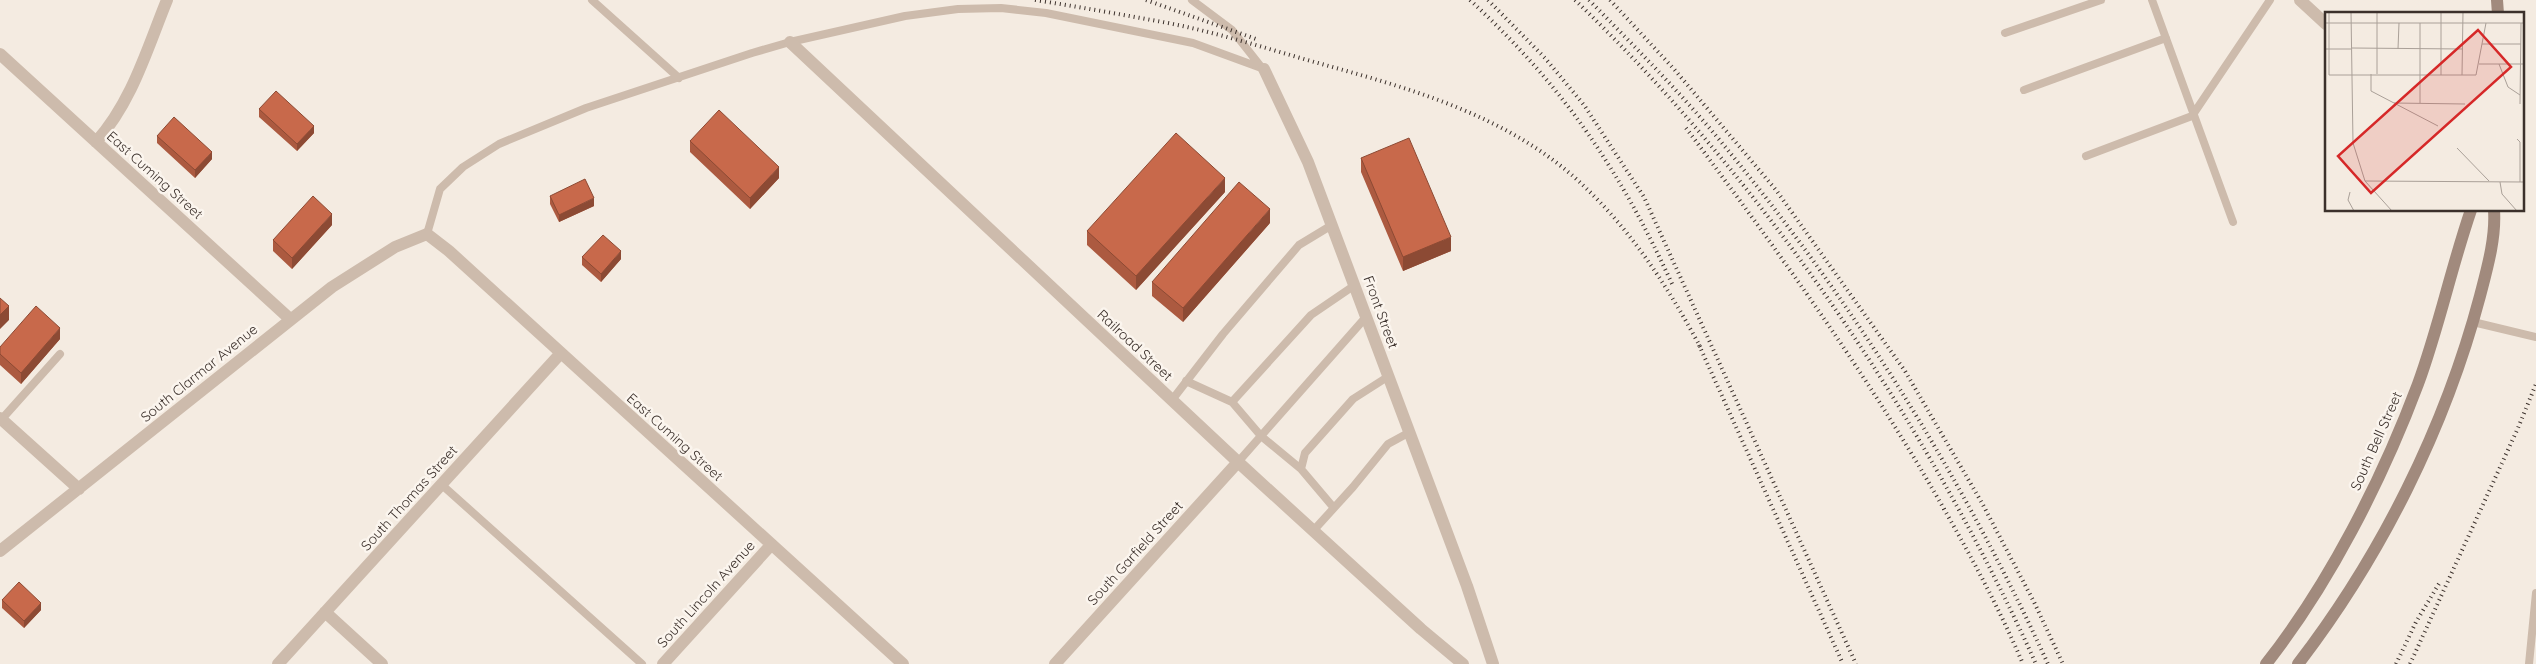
<svg xmlns="http://www.w3.org/2000/svg" width="2536" height="664" font-family="Quicksand,sans-serif">
	<rect width="100%" height="100%" fill="#f4ebe1"/>
	<g fill="none" stroke-linecap="round" stroke-linejoin="round">
		<path stroke="#cdbbac" stroke-width="8" d="M592,0L679,78
			M1192,0L1232,30L1262,68
			M2152,0L2233,222
			M2005,33L2101,0
			M2024,90L2166,38
			M2086,156L2192,116L2270,0
			M427,234L440,189L463,167L499,144L586,108L752,53L790,42L905,16L958,9L1001,8L1046,13L1193,43L1264,69
			M2473,322L2536,337
			M1186,381L1232,402
			M1172,400L1223,334L1299,245L1332,225
			M1,420L60,354
			M1238,462L1366,317
			M1301,469L1261,436L1232,402L1311,315L1355,285
			M442,485L642,664
			M1334,508L1301,469L1305,453L1353,399L1389,376
			M1313,531L1353,487L1388,444L1410,432
			M2529,664L2536,593"/>
		<path stroke="#cdbbac" stroke-width="12" d="M790,42L1238,462L1421,629L1463,664
			M0,54L290,319
			M1264,69L1308,162L1467,586L1493,664
			M96,142C132,102 147,49 167,0
			M0,418L79,489
			M0,551L332,287L395,247L427,234L449,251L903,664
			M325,612L382,664
			M278,664L561,353
			M663,664L771,545
			M1055,664L1238,462"/>
		<path stroke="#cdbbac" stroke-width="12" d="M2300,0L2326,24"/>
		<path stroke="#a18a7d" stroke-width="12" d="M2497,0L2498,14
			M2266,664C2329,584 2382,480 2418,384C2439,327 2451,268 2471,210
			M2298,664C2381,556 2445,428 2480,296C2487,269 2496,238 2494,210"/>
		<path stroke="#3b302b" stroke-width="4" stroke-dasharray="1 4" stroke-linecap="butt" d="M1035,0C1080,7 1124,15 1168,23C1219,33 1268,49 1318,63C1408,88 1500,113 1573,176C1629,226 1667,285 1702,350
			M1146,0L1256,39
			M1470,0C1564,87 1620,170 1673,286
			M1488,0L1545,58L1584,105L1644,197L1856,664
			M1575,0C1765,182 1928,425 2036,664
			M1589,0C1633,45 1677,89 1717,137C1851,298 1961,474 2048,664
			M1610,0L1674,69L1776,190L1905,371L1982,503L2034,602L2063,664
			M1686,128C1778,251 1868,375 1944,509C1973,560 2000,610 2023,664
			M1699,345L1843,664
			M2396,664L2416,622L2440,582
			M2410,664L2518,428L2536,384"/>
	</g>
	<path fill="#ac5a40" d="M259,109L314,133L297,151L259,117Z
		M157,136L212,159L195,178L157,143Z
		M690,141L779,178L750,209L690,152Z
		M1361,158L1451,251L1403,271L1361,172Z
		M1225,192L1136,290L1087,245V231Z
		M550,196L594,206L559,222L550,204Z
		M1270,223L1183,322L1152,296V282Z
		M332,225L292,269L273,251V240Z
		M582,257L621,259L601,282L582,265Z
		M60,339L21,384L0,365V347Z
		M2,600L41,610L24,628L2,608Z"/>
	<path fill="#8c4a34" d="M314,126V133L297,151V144Z
		M212,152V159L195,178V170Z
		M779,167V178L750,209V198Z
		M1225,178V192L1136,290V276Z
		M594,198V206L559,222V215Z
		M1270,209V223L1183,322V308Z
		M332,214V225L292,269V258Z
		M1451,237V251L1403,271V257Z
		M621,251V259L601,282V274Z
		M9,306V320L0,329V315Z
		M60,328V339L21,384V373Z
		M41,603V610L24,628V621Z"/>
	<path fill="#c8694b" stroke="#8c4a34" d="M276,91L314,126L297,144L259,109Z
		M719,110L779,167L750,198L690,141Z
		M174,117L212,152L195,170L157,136Z
		M1176,133L1225,178L1136,276L1087,231Z
		M1409,138L1451,237L1403,257L1361,158Z
		M585,179L594,198L559,215L550,196Z
		M1239,182L1270,209L1183,308L1152,282Z
		M313,196L332,214L292,258L273,240Z
		M603,235L621,251L601,274L582,257Z
		M0,298L9,306L0,315Z
		M36,306L60,328L21,373L0,354V347Z
		M19,582L41,603L24,621L2,600Z"/>
	<g text-anchor="middle" dominant-baseline="central" stroke-width="5" stroke-linejoin="round" paint-order="stroke">
		<g font-size="14" fill="#3b302b" stroke="#fbf5ee">
			<text transform="translate(155 175) rotate(42)">East Cuming Street</text>
			<text transform="translate(1381 312) rotate(70)">Front Street</text>
			<text transform="translate(1135 345) rotate(43)">Railroad Street</text>
			<text transform="translate(199 373) rotate(-39)">South Clarmar Avenue</text>
			<text transform="translate(675 437) rotate(42)">East Cuming Street</text>
			<text transform="translate(2376 441) rotate(-66)">South Bell Street</text>
			<text transform="translate(409 498) rotate(-48)">South Thomas Street</text>
			<text transform="translate(1135 553) rotate(-48)">South Garfield Street</text>
			<text transform="translate(706 594) rotate(-48)">South Lincoln Avenue</text>
		</g>
	</g>
	<g transform="translate(2325 12)">
		<rect width="199" height="199" fill="#f4ebe1"/>
		<path fill="none" stroke="#aaa098" stroke-width="1" d="M4,0V63H151L161,11M26,0L28,131L40,169M0,11H28M28,11H199M157,32H196M27,36L138,37M0,37H26M73,37L74,11M154,52H199M174,52L183,75L195,83M46,62V79L113,114M52,62V0M116,63V0M137,63L138,0M69,91L140,92M95,91V11M195,92L196,11M192,127L195,130V170M132,136L164,169M40,169L199,170M40,169L67,199M175,170L177,182L192,199M25,180L23,188L29,199"/>
		<path fill="#d62828" fill-opacity="0.15" stroke="#d62828" stroke-width="2.5" d="M153,18L186,55L46,181L13,144Z"/>
		<rect width="199" height="199" fill="none" stroke="#3b302b" stroke-width="2.5"/>
	</g>
</svg>
